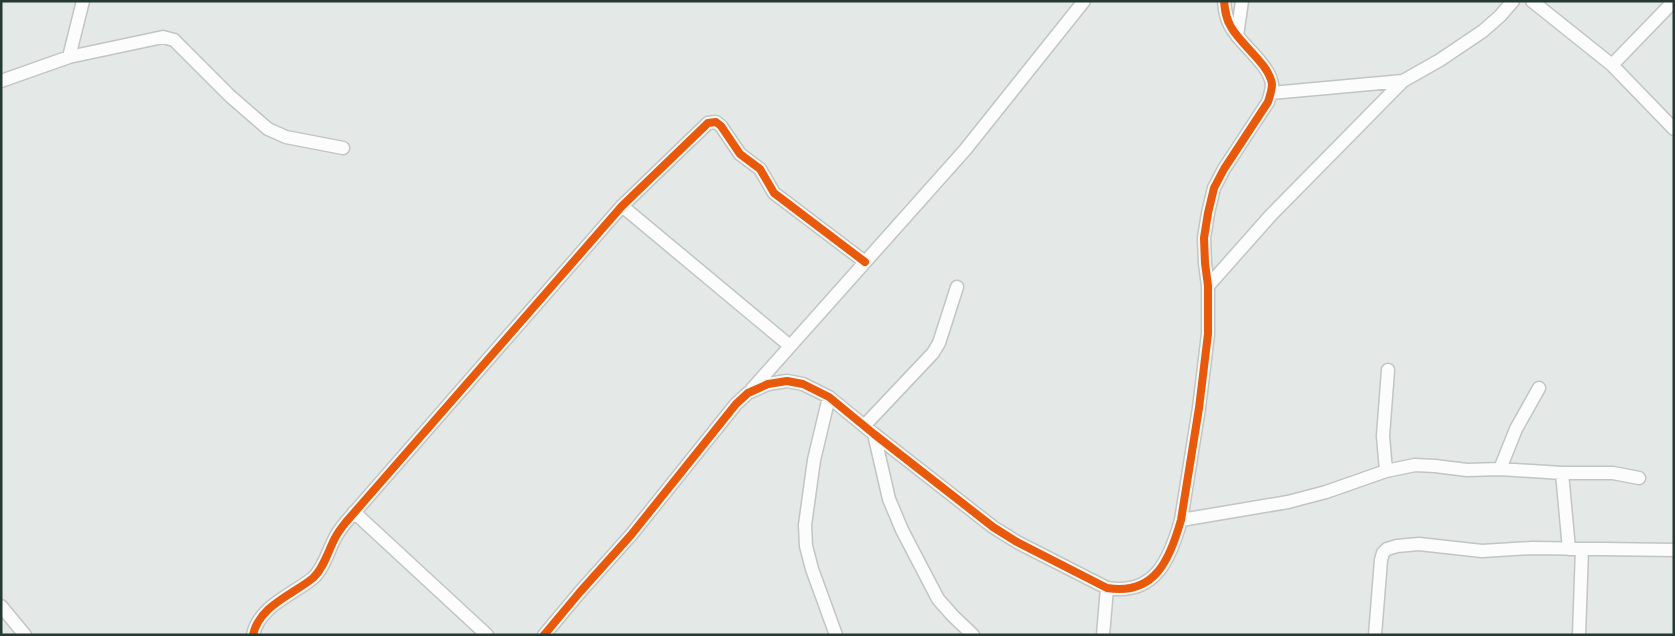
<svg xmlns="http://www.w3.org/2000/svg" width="1675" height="636" font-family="Raleway,sans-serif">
	<rect width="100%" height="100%" fill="#e4e8e6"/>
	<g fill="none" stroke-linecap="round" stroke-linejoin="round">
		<defs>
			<path id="minor" d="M1532,1L1612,65L1674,129
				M1237,36L1242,1
				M69,57L83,1
				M1612,65L1674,1
				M1,81L69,57L163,37L174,40L230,96L268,129L286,137L343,148
				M1271,93L1403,81
				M622,206L790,346
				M1208,286L1271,215L1403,81L1440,60L1483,31L1500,16L1513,1
				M752,389L965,150L1084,1
				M829,397L814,460L805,525L806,546L812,569L836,635
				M864,426L933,353L939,343L957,287
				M874,434L889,499L902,530L938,599L953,616L973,635
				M1500,469L1516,429L1539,388
				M1386,471L1383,436L1388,370
				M1562,473L1569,549
				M354,512L487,635
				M1181,520L1288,502L1326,492L1386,471L1415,465L1435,466L1467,470L1500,469L1562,473H1613L1639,478
				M1,606L25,635
				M253,635C259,606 292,595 313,578C324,568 328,551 335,538C338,532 342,527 346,522L622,206L708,123L716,122L721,126L740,154L760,169L774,193L865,262
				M544,635L580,592L631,535L736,404L748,393L768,384L787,381L803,384L829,397L874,434L993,527L1017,542L1107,588C1155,596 1170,559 1181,520L1199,408L1208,334V286L1205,263L1204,238L1208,213L1214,188L1224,169L1268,102C1270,96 1272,90 1272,84C1269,64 1241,45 1231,27C1226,19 1225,11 1224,1
				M1103,635L1107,588
				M1375,635L1381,560L1383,553L1387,549L1397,546L1419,544L1482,551L1532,548L1674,550
				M1579,635L1582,549"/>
		</defs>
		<use href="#minor" stroke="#c1c5c3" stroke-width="15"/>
		<use href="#minor" stroke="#fbfcfb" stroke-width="12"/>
		<defs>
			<path id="cycleway" d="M253,635C259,606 292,595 313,578C324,568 328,551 335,538C338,532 342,527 346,522L622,206L708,123L716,122L721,126L740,154L760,169L774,193L865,262
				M544,635L580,592L631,535L736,404L748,393L768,384L787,381L803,384L829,397L874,434L993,527L1017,542L1107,588C1155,596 1170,559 1181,520L1199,408L1208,334V286L1205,263L1204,238L1208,213L1214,188L1224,169L1268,102C1270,96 1272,90 1272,84C1269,64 1241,45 1231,27C1226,19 1225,11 1224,1"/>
		</defs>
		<use href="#cycleway" stroke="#f2f7f4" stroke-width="11"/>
		<use href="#cycleway" stroke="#e8590c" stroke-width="8"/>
	</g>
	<rect width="1675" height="636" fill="none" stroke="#243932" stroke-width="5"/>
</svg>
